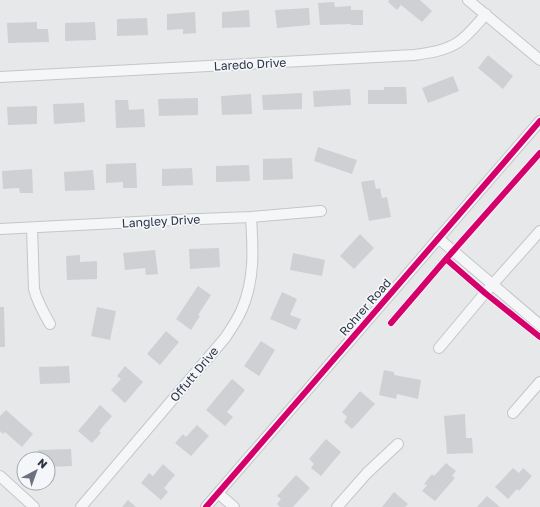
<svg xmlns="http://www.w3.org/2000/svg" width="540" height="507" font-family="'Golos Text',sans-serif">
	<rect width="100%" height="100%" fill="#e6e8ea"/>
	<path fill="#ced0d3" d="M389,0H420L432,11L422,22L401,5L397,10L388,2Z
		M334,2L335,7L351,6V10H363V25H351V24L320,25L318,3Z
		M309,8L310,25L277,28L275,10Z
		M249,10L250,27L222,28V12Z
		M195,12L196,33L183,34V29L167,30V14Z
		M147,18L148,35L117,36V19Z
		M37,22V29H48L49,42L8,43L7,23Z
		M95,22L96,40L65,41V23Z
		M488,55L513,76L503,89L478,68Z
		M453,76L459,91L428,103L422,88Z
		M384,87H406L407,104H368V90H384Z
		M350,89L351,105L314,107L313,91Z
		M302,93V109L263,110L262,95Z
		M251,94L252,114L222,115L221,96Z
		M198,98V115L159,116L158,99Z
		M115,100H128L129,110L144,109L145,127L116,128Z
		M84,103L85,122L54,124L53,104Z
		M37,106V124L8,125L7,107Z
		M318,147L357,160L352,174L314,161Z
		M292,158L293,179L263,180V159Z
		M136,163L137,188H123V182L106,183V164Z
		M249,165L250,181L216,182V166Z
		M192,168L193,185L162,186V169Z
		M32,169L33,193H20L19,188L3,189L2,171Z
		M93,170L95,190L65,191L64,172Z
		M374,180L376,189L380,188L382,198L387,197L391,217L369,221L361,182Z
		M360,234L374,248L354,269L340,256Z
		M219,248L220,267L190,269L189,249Z
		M155,250L158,274L146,275L145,268L125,270L123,253Z
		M293,253L325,260L322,276L290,270Z
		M80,255V262L97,261V279L67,280L66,256Z
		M198,286L211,295L198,315L200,316L191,330L176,319Z
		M282,292L297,299L290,315L301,319L296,330L270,319Z
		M0,307H4L5,347H0Z
		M97,307L116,311L110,340L91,336Z
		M166,331L179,342L160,365L147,354Z
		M261,341L275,350L259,376L244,366Z
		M69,366L70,383L40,384L39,367Z
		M125,366L143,382L125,403L111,390L121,379L117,376Z
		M384,370L394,372V375L421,380L418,399L397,394L396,399L379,395Z
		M232,379L245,390L227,412L233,417L225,426L206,410Z
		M360,391L375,404L352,429L344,422L347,417L342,412Z
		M100,405L112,416L99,431L101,433L92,443L78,431Z
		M6,410L33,434L22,447L5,432L3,434L0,431V416Z
		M465,414L466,438H472L473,453L447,454L444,416Z
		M197,425L209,436L191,456L175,443L183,434L186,437Z
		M326,439L341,452L321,476L311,468L314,464L309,459Z
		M71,449L72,466L48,467V459H39L38,450Z
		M446,463L456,471L452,476L455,478L435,501L422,491L427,485L424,484L432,474L434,476Z
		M163,464L175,475L164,488L168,492L161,500L141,483L149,473L153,476Z
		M513,468L519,473L523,468L532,476L519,491L517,489L508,499L495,487Z
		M296,475L310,488L293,507H280L277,504L281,499L277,496Z
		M394,492L408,504L405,507H382Z
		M487,496L500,507H477Z
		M128,500L136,507H122Z"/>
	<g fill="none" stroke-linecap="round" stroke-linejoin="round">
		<defs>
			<path id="street" d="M468,0L540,60
				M0,77L414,55C428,53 444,51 457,43C468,36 477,24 486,14
				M32,228L34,289C37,301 43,312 50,324
				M0,229L175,220L251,217L321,211
				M438,238L540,325
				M439,348L485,293L540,231
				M513,413L540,382
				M0,476L34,507
				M218,493L234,507
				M81,507L225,338C231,329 238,319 242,309C255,279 253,248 251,217
				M206,507L540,121
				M337,507L367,473L398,444"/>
		</defs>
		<use href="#street" stroke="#c4c6c8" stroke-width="12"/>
		<use href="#street" stroke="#f5f6f7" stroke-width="10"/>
		<defs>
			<path id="cycleway" d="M540,153L446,259L485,293L540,337
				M391,323L446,259
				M206,507L540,121"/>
		</defs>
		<use href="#cycleway" stroke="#f4f6f9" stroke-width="8"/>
		<use href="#cycleway" stroke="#d6006c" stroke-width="6"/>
	</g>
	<g text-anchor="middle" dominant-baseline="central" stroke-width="3.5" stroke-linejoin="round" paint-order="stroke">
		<g font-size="12" fill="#2b3445" stroke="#f4f6f9">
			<text transform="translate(250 64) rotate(-3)">Laredo Drive</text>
			<text transform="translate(161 221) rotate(-3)">Langley Drive</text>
			<text transform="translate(365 307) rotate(-49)">Rohrer Road</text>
			<text transform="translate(194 374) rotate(-50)">Offutt Drive</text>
		</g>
	</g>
	<g transform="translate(36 471) rotate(41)"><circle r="19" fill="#f4f6f9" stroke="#a4a8b1"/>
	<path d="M0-3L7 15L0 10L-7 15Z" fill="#6c737f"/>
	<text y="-6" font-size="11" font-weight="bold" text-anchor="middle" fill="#2b3445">N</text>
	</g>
</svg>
